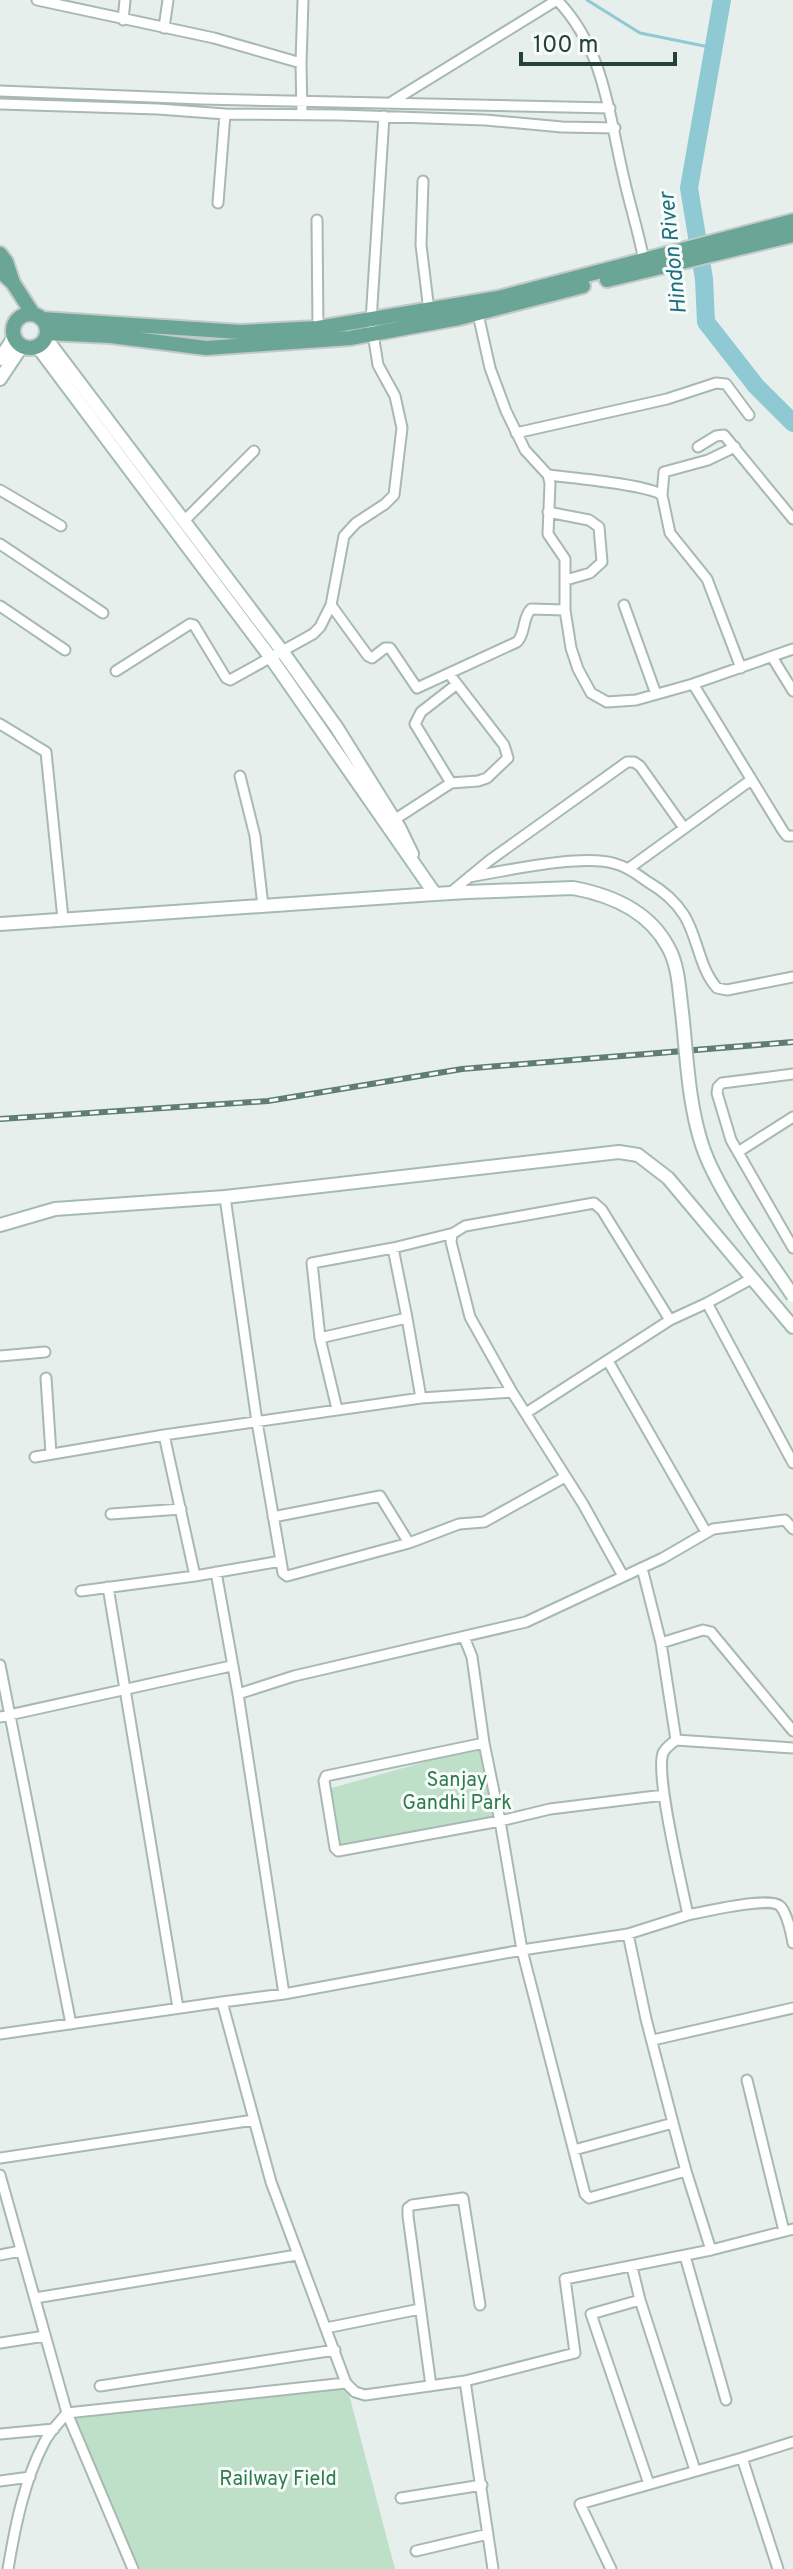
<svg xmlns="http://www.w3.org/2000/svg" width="793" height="2569" font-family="Overpass,sans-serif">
	<rect width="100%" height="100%" fill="#e6efeb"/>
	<path fill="#bfe0c8" d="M485,1745L506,1826L340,1849L328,1789Z
		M346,2383L395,2569H134L67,2413Z"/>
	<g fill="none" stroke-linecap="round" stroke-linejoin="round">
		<path stroke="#8ec9d4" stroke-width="3" d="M587,0L640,33L714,48"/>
		<path stroke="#8ec9d4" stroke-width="18" d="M722,0L689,188L704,279L706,322L756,386L793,423"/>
		<defs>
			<path id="street" d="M37,0L214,38L301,63L303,0
				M557,0C606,51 609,118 625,183C631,209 639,234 644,261
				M123,20L125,0
				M164,28L168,0
				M301,63L302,115
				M0,91L202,99L610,108
				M393,101L557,0
				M0,104L158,109L225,114L339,115L485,120L562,127L615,128
				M423,181L421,245L429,311
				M218,203L225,114
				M317,220L318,328
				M478,314L490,368L506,411L525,450L548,475L550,483L548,534L565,559V610L571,648L578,669L591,693L607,702L636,700L693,684L793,649
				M516,433L667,399L716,383L726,384L749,415
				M698,447L716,436L724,435L793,519
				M548,475C571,478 646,484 662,495L670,533L707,579L741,668
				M0,490L61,526
				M662,495L664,472L708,460L735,447
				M548,512L589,520L599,527L602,562L590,573L566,580
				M185,520L254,451
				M0,544L103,613
				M331,605L368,656L372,658L385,648H390L417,688L517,642C526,633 522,618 531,609L565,610
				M624,605L656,694
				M0,606L65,650
				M772,657L793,691
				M116,671L190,624L194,625L226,678L230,680L313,634L320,627L331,605L344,536L356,523L385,504L394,495L402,428L395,396L378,365L371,321L384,116
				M693,684L783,831L787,836H793
				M0,724L46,752L63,919
				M240,776L255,836L263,906
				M451,783L415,724L421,712L457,684
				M394,820L451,783L478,781L487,778L508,758L504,745L450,675
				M628,869L751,780
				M469,877C505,871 584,853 616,864C628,867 638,875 648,882C662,890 675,901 684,915C698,937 699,968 717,988L727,990L793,977
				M450,893L490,860L627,762H634L640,766L684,828
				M793,1074L722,1083L718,1087L717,1093L731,1140L793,1248
				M738,1152L793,1117
				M225,1197L257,1422L281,1561L283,1573L287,1576L409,1543L380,1496L273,1517
				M393,1248L407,1318
				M707,1303L793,1463
				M320,1338L312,1263L393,1248L454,1233
				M0,1356L45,1352
				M608,1361L706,1532
				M46,1378L51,1454
				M337,1409L320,1338L407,1318L421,1398
				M526,1413L670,1320
				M164,1435L195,1576
				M35,1457L164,1435L421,1398L512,1392
				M111,1514L181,1509
				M409,1543L459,1524L484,1522L565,1477
				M642,1568L661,1643L676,1740
				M216,1572L238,1694
				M623,1576L583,1504L512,1392L470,1317L451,1242L452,1234L465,1226L594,1203L602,1210L670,1320L707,1303L753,1278
				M108,1587L178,2008
				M81,1591L195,1576L281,1561
				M464,1637L472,1657L484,1743L500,1821L522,1950L585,2194L589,2198L686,2171L673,2123L574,2150
				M661,1643L703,1630L711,1632L793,1731
				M0,1665L71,2024
				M0,1717L231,1666
				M484,1743L326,1776L324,1781L335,1848L338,1851L500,1821L550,1809L664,1795
				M688,1915C703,1912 773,1895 781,1907C788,1916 791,1932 793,1943
				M628,1934L646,2019L673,2123
				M284,1994L238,1694L294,1676L526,1622L663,1558L713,1529L785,1520L793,1529
				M222,2002L284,1994L522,1950L628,1934L688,1915C682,1886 655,1775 663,1753C666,1747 671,1744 676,1740L793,1748
				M0,2034L222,2002L271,2182L346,2383L355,2392L365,2395L465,2381L493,2569
				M653,2040L793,2008
				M747,2080L784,2231
				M0,2158L254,2120
				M686,2171L711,2250L793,2229
				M0,2175L67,2413L133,2569
				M0,2255L20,2251
				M685,2256L726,2400
				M632,2267L640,2300L695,2470
				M35,2298L297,2255
				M640,2300L591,2314L649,2484
				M326,2328L420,2309
				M0,2343L45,2336
				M465,2381L575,2353L565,2279L711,2250
				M100,2386L335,2350
				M431,2386L408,2216V2208L412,2205L463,2198L480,2305
				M0,2434L54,2429
				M0,2481L30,2477
				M401,2498L482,2485
				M416,2551L488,2534
				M8,2569C15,2527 24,2481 44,2443C49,2432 59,2423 67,2413L346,2383
				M611,2569L580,2504L742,2458
				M778,2569L742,2458L793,2442"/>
			<path id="secondary" d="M45,337L282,651L337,728L400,829L412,854
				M37,346L271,658L435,894L467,892
				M0,359L14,337
				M0,379L22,346
				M0,924L435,894
				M0,1225L55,1209L225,1197L619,1152L638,1155L668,1178L793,1327"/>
			<path id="primary" d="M0,254L6,262L13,283
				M0,271L13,283L33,314
				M607,280L793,235
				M13 331a17 17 0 1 1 34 0a17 17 0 1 1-34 0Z
				M42,319L240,332L318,328L498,298L793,221
				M47,333L111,336L206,348L350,338L459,318L583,286"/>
		</defs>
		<use href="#street" stroke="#a8b8b2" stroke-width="13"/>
		<use href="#secondary" stroke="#a4bbb3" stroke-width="16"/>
		<use href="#primary" stroke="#c2cac8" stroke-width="18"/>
		<use href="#street" stroke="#fff" stroke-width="9"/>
		<use href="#secondary" stroke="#fff" stroke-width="12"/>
		<use href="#primary" stroke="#6aa596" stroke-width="14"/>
		<defs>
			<path id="rail" d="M0,1119L268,1101L462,1069L793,1042"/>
		</defs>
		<use href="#rail" stroke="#5f7d75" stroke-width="6"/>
		<use href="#rail" stroke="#f7fbf9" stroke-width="3" stroke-dasharray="9" stroke-linecap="butt"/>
		<defs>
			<path id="secondary-bridge" d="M467,892L573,888C611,895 649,911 668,947C679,966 679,991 682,1012C687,1057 688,1102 702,1145C718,1193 764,1252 793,1296"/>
		</defs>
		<use href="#secondary-bridge" stroke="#a4bbb3" stroke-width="16" stroke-linecap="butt"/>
		<use href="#secondary-bridge" stroke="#fff" stroke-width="12"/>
	</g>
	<g text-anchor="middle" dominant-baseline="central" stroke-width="6" stroke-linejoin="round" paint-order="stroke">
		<g font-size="20" fill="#2d7a4b" stroke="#f7fbf9">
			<text x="457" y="1781">Sanjay<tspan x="457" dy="23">Gandhi Park</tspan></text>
			<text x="278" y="2480">Railway Field</text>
		</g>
		<g font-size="22" font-style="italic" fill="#1c6f80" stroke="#f7fbf9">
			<text transform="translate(674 253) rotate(-96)">Hindon River</text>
		</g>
	</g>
	<path d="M521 52v12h154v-12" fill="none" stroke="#24423a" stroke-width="4"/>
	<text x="533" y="52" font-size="24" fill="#24423a" stroke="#f7fbf9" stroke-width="6" paint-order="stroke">100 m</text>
</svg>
